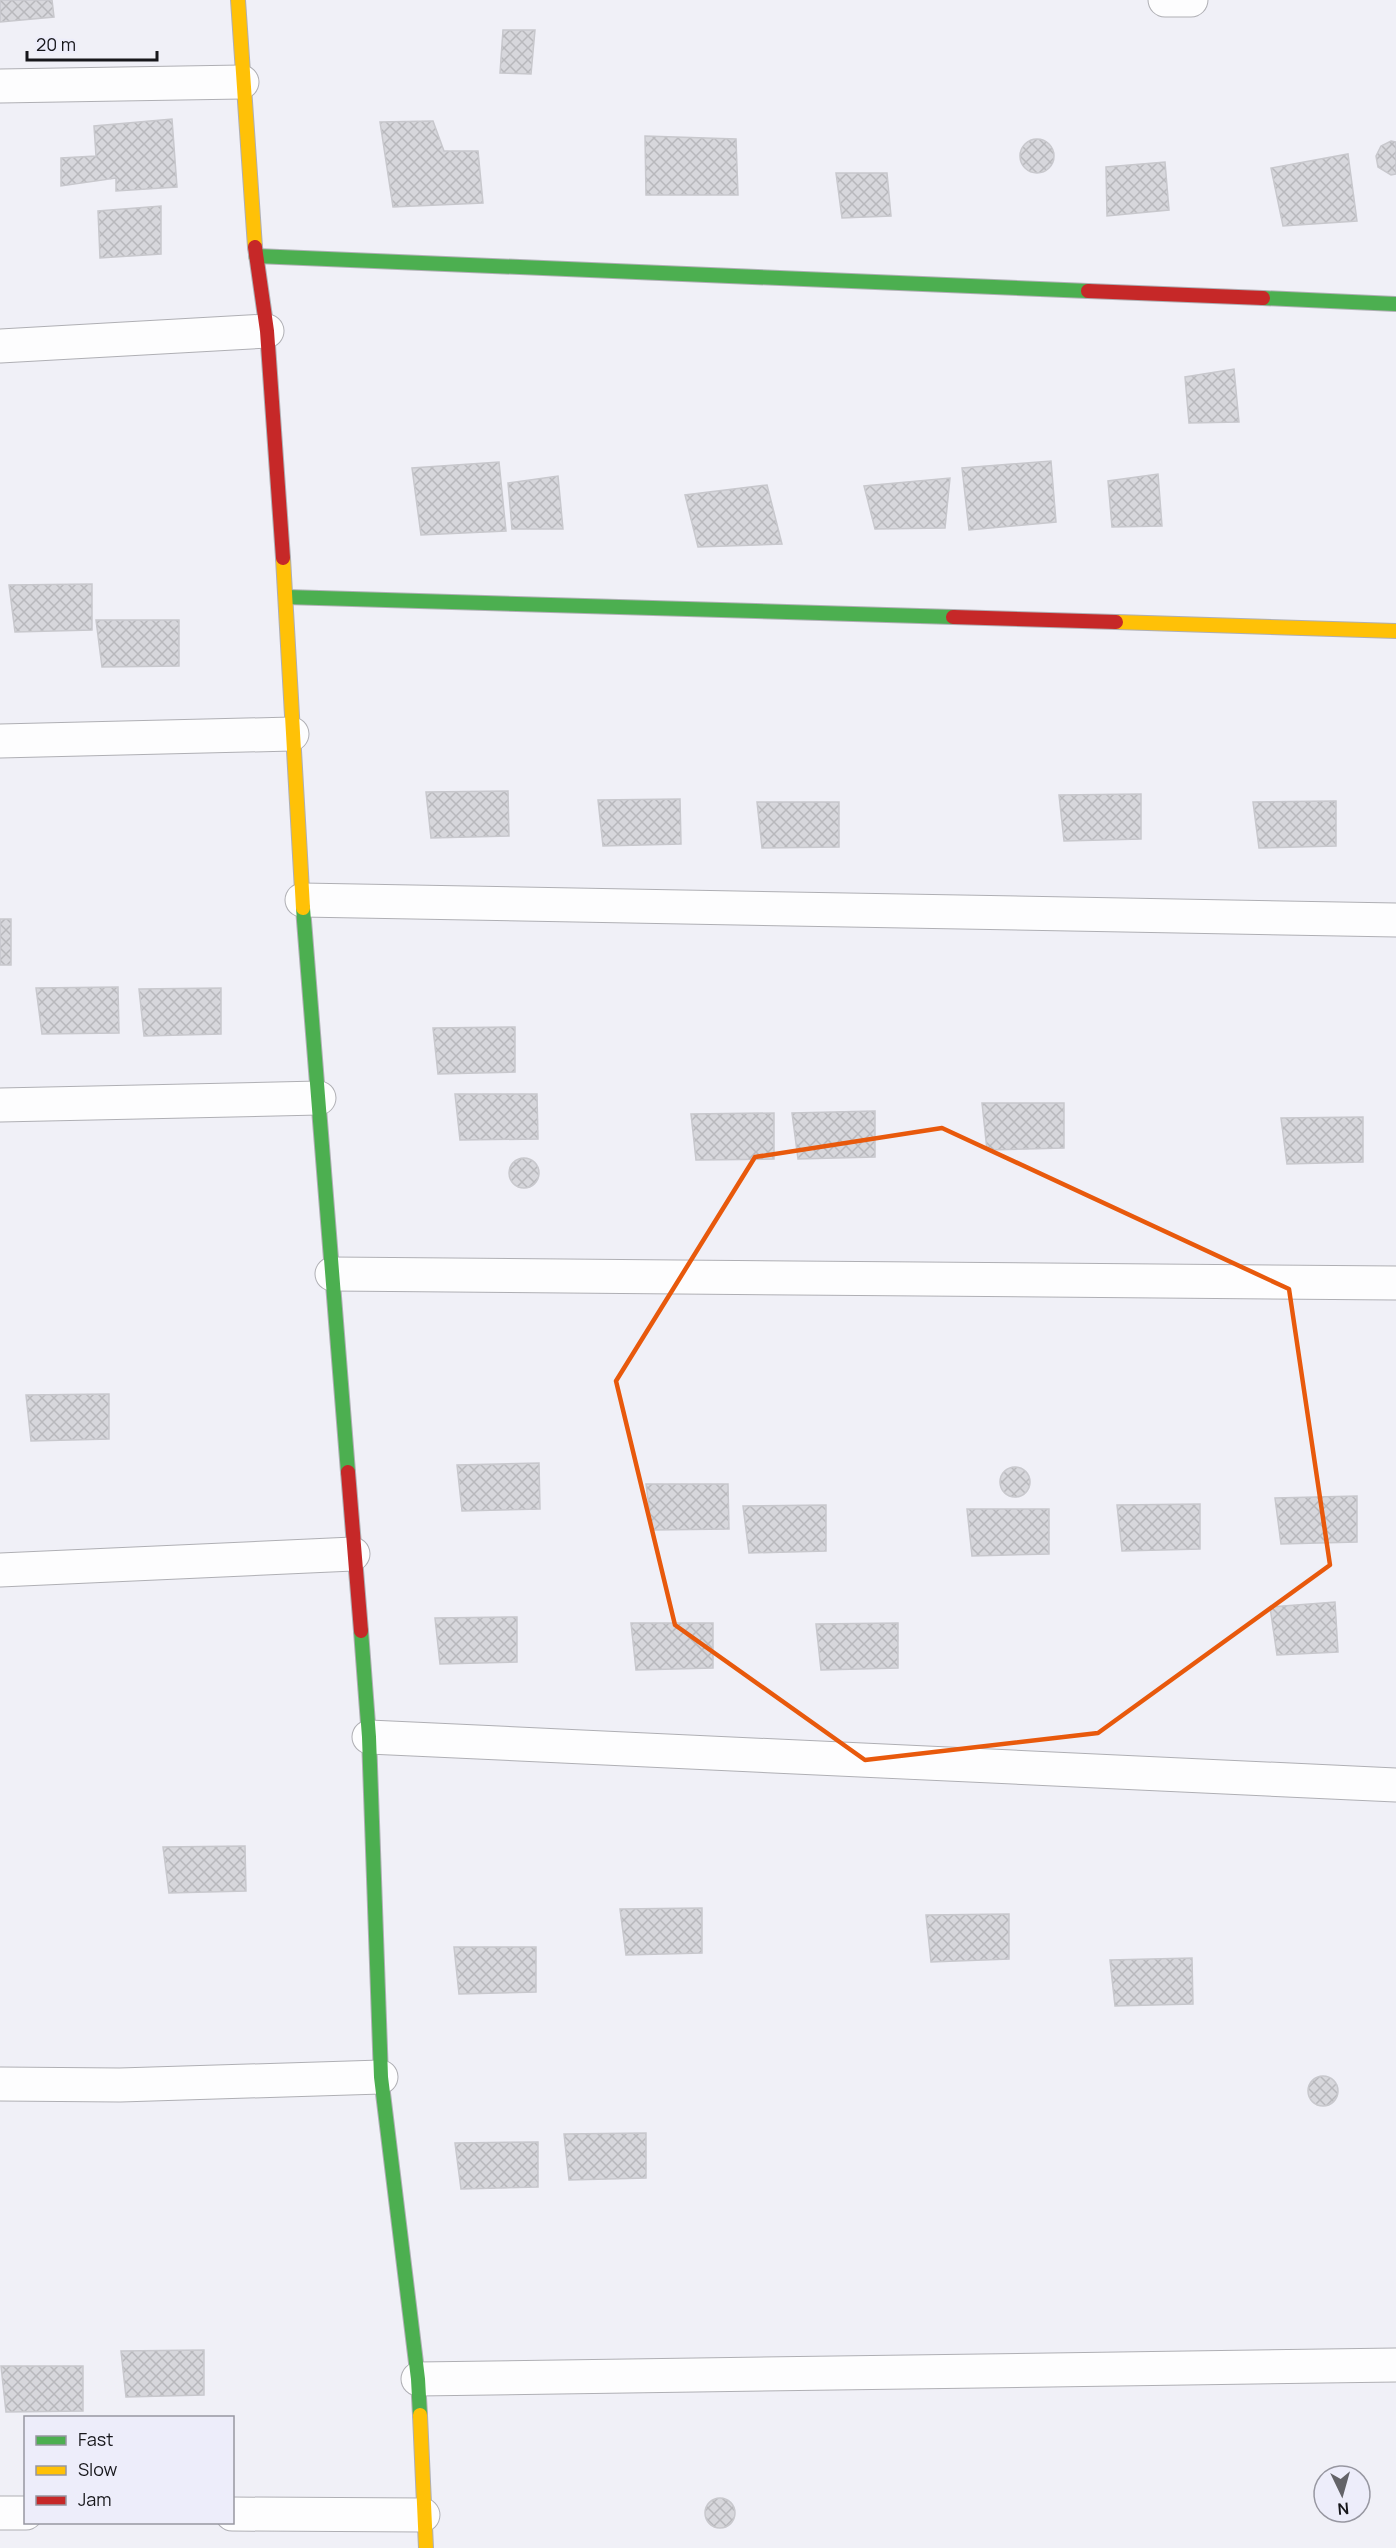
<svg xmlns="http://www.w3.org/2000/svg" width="1396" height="2548" font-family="Manrope,sans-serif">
	<defs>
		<pattern id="building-cross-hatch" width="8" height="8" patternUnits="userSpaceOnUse" patternTransform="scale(1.5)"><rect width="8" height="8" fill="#d7d7dc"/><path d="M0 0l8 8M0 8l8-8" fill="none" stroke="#b8b8bc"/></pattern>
	</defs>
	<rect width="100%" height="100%" fill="#f0f0f7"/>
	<path fill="url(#building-cross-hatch)" stroke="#c8c8cd" stroke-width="1.5" d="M0,0H52L54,17L0,22Z
		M503,30H535L531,74L500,73Z
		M172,119L177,187L116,191V178L61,186V158L96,156L94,126Z
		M433,121L444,151H478L483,203L393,207L380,122Z
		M645,136L736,139L738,195H646Z
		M1020 156a17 17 0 1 1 34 0a17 17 0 1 1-34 0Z
		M1391,141L1396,142V174L1391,175L1378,167L1376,156L1381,146Z
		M1348,154L1357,221L1283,226L1271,168Z
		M1165,162L1169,210L1107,216L1106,167Z
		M836,173H887L891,216L842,218Z
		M161,206V254L100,258L98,211Z
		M1234,369L1239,422L1189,423L1185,377Z
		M1051,461L1056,522L969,530L962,468Z
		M499,462L506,531L421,535L412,468Z
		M1158,474L1162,526L1112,527L1108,481Z
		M558,476L563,529H512L508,483Z
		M950,478L945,528L875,529L864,486Z
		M767,485L782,544L698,547L685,495Z
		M92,584V630L15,632L9,585Z
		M96,620H179V666L102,667Z
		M508,791L509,836L431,838L426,792Z
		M1141,794V839L1064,841L1059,795Z
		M680,799L681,844L603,846L598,800Z
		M1336,801V846L1259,848L1253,802Z
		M757,802H839V847L762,848Z
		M0,919H11V965H0Z
		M118,987L119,1033L42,1034L36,988Z
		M221,988V1034L144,1036L139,989Z
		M515,1027V1072L438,1074L433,1028Z
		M455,1094H537L538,1139L460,1140Z
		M982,1103H1064V1148L987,1150Z
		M875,1111V1157L798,1159L792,1113Z
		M774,1113V1159L696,1160L691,1114Z
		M1363,1117V1162L1287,1164L1281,1118Z
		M509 1173a15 15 0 1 1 30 0a15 15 0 1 1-30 0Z
		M109,1394V1439L31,1441L26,1395Z
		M539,1463L540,1509L462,1511L457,1465Z
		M1000 1482a15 15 0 1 1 30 0a15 15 0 1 1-30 0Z
		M646,1484H728L729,1529L652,1530Z
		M1357,1496V1542L1281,1544L1275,1498Z
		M1200,1504V1549L1122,1551L1117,1505Z
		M826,1505V1551L749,1553L743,1506Z
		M967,1509H1049V1554L972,1556Z
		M1335,1602L1338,1652L1277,1655L1270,1607Z
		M517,1617V1662L440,1664L435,1618Z
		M631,1623H713V1668L636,1670Z
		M898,1623V1668L821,1670L816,1624Z
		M245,1846L246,1891L169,1893L163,1847Z
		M702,1908V1953L626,1955L620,1909Z
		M1009,1914V1959L931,1962L926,1915Z
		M454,1947H536V1992L459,1994Z
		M1192,1958L1193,2004L1115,2006L1110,1960Z
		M1308 2091a15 15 0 1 1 30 0a15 15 0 1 1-30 0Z
		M646,2133V2178L569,2180L564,2134Z
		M538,2142V2187L461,2189L455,2143Z
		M204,2350V2395L126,2397L121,2351Z
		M1,2366H83V2411L6,2412Z
		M705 2513a15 15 0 1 1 30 0a15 15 0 1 1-30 0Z"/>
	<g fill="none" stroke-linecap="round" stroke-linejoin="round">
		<defs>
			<path id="street" d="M1165,0H1191
				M0,86L242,82
				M0,346L267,331
				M0,741L292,734
				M302,900L1396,920
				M0,1105L319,1098
				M332,1274L1396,1283
				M0,1570L353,1554
				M369,1737L1396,1785
				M0,2084L120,2085L381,2077
				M418,2379L1396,2365
				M0,2513H26
				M232,2514L423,2515"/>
			<path id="fast" d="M256,256L1088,291
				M1263,298L1396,304
				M286,597L953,617
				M303,908L348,1472
				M361,1631L369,1737L381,2077L418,2379L420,2415"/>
			<path id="slow" d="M238,0L255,247
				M283,558L303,908
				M1116,622L1396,631
				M420,2415L426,2548"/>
			<path id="jam" d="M255,247L267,331L283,558
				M1088,291L1263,298
				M953,617L1116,622
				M348,1472L361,1631"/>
		</defs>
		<use href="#street" stroke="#afafb4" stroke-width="35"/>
		<use href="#fast" stroke="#afafb4" stroke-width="16"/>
		<use href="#slow" stroke="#afafb4" stroke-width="16"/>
		<use href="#jam" stroke="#afafb4" stroke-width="16"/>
		<use href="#street" stroke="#fdfdfe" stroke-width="33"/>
		<use href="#fast" stroke="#4caf50" stroke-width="14"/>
		<use href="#slow" stroke="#ffc107" stroke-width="14"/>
		<use href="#jam" stroke="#c62828" stroke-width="14"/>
	</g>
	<path fill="none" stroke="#e8590c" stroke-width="4.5" stroke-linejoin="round" d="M942,1128L1289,1289L1330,1565L1098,1733L865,1760L675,1625L616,1381L755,1157Z"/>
	<rect x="24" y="2416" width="210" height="108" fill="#ededfa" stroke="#9797a1" stroke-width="1.5"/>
	<rect x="36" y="2436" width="30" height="9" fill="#4caf50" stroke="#9797a1" stroke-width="1.5"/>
	<text x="78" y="2446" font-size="18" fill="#17171b">Fast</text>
	<rect x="36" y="2466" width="30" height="9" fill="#ffc107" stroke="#9797a1" stroke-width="1.5"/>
	<text x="78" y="2476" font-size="18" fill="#17171b">Slow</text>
	<rect x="36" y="2496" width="30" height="9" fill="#c62828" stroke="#9797a1" stroke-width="1.5"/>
	<text x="78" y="2506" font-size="18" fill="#17171b">Jam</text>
	<g transform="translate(1342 2494) rotate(175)"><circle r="28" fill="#ededfa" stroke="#9797a1" stroke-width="1.5"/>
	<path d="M0-4.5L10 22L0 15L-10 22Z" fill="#636368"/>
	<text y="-9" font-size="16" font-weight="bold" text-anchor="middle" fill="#17171b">N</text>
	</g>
	<path d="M27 51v9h130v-9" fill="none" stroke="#17171b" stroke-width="3"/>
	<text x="36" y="51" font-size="18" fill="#17171b" stroke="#ededfa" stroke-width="4.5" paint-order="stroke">20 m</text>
</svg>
